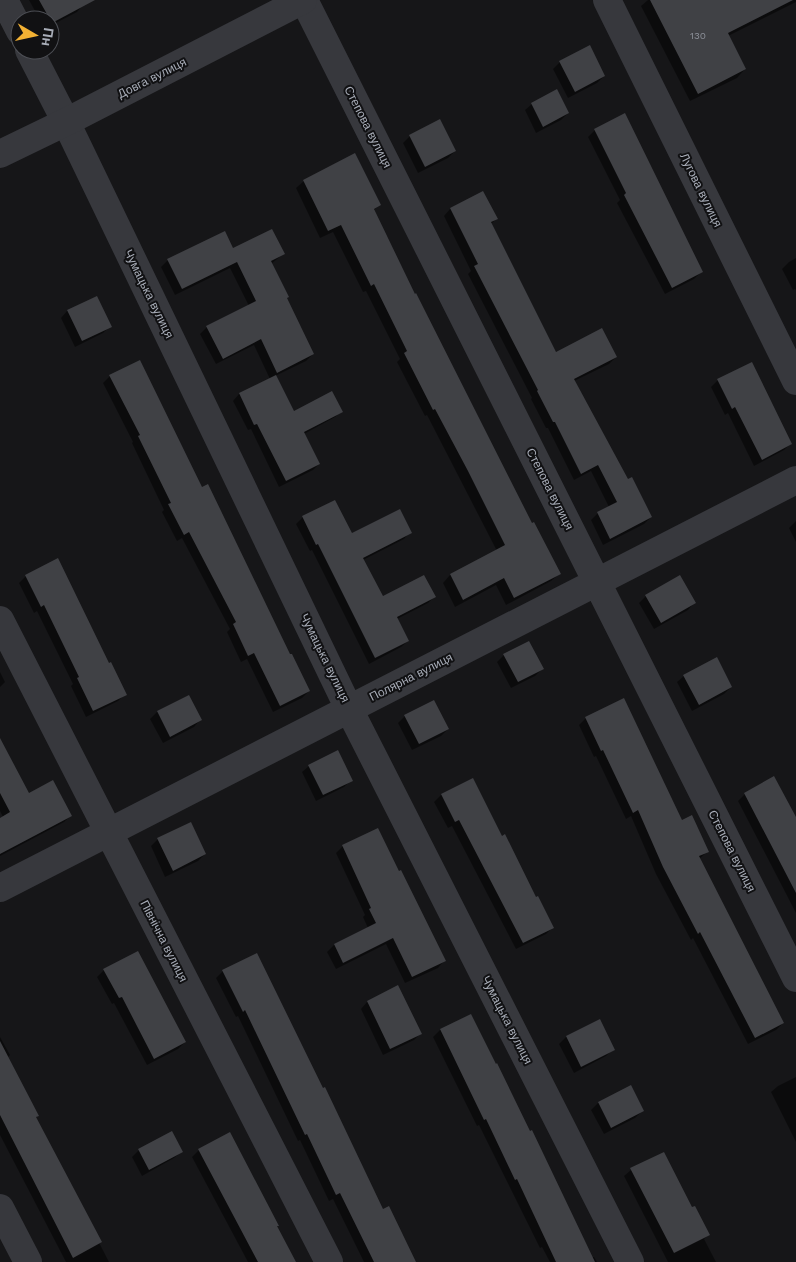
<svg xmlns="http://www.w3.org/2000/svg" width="796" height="1262" font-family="'Work Sans',sans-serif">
	<rect width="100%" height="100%" fill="#161618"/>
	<path fill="#0007" d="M29,0H81L83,5L77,12L50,26V20H40Z
		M648,0H796V2L728,36L745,69L737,78L690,101L641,6Z
		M560,62L604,76L597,83L568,98L553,69Z
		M532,104L568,113L561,120L536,133L525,110Z
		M595,130L701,272L694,279L665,294L617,203L620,200L588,137Z
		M410,136L455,151L448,158L418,173L403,143Z
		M304,181L379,205L373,211L531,525L559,574L551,581L506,605L496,585L455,607L443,583L450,575L497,551L427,415L425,416L397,362L400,359L366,291L363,292L333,232L320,238L296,188Z
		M483,192L496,219L490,225L555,353L616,357L609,364L574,381L627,480L651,517L644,524L603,545L591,520L598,513L609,507L591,471L574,480L548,428H546L531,399L532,398L468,274L471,271L444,216L450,209Z
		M233,250L283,254L271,264L286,299L313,354L306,361L275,376L293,413L341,411L335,417L304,434L319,464L313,470L279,487L251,429L248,430L233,401L239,394L270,379L254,345L216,364L200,334L207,327L249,306L230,268L175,295L161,267L168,260Z
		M796,258V290L795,289L793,290L782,269L789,262Z
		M96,297L110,326L103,333L75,347L61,318L67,311Z
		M110,376L201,489L309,691L302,698L273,712L247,659L241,662L227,632L230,629L182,538L177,541L162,512L164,510L132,443L133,442L103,383Z
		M718,380L791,443L784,450L754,466L728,413L725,415L711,387Z
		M303,517L351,535L410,532L404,539L363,560L383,598L434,597L428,603L397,619L408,641L401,647L369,664L312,550L310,551L296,524Z
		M796,521V542L789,528Z
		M26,576L108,665L125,694L118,701L86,717L71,686L73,684L37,611L34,613L19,583Z
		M646,596L694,603L688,610L654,629L639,603Z
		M504,655L542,669L535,676L511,688L497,662Z
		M0,672L5,682L0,687Z
		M684,676L731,687L724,694L692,711L677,682Z
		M188,696L200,720L194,727L163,743L150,719L157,712Z
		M405,716L448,729L441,736L412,750L398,723Z
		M586,718L707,852L699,859L783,1023L776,1030L748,1044L693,938L691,940L656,874L631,816L626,819L596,756L594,757L579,725Z
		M0,763L29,794L70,816L64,822L0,856V819L3,817L0,811Z
		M309,766L351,780L344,787L316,801L302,772Z
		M473,779L501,837L552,928L546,934L516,949L452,826L448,828L434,802L441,795Z
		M745,794L796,819V913L738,801Z
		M378,829L444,961L438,968L405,983L386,944L336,969L327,952L334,945L368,928L363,917L365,915L336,853L343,846Z
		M158,839L205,854L198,861L165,877L151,846Z
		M104,970L185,1042L178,1049L147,1065L114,1003L112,1004L97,977Z
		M223,971L383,1211L414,1262H364L333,1199L329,1201L300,1140L298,1141L238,1016L236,1017L216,978Z
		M367,1002L421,1033L414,1040L383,1055L361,1009Z
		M471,1015L591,1258L594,1257L597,1262H550L542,1247L540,1248L479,1125L477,1126L433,1037L440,1030Z
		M599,1021L613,1049L606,1056L574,1073L559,1044L566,1037Z
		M0,1037L10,1055L7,1058L38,1115L35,1118L109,1262H66L0,1135Z
		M796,1077V1142L771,1092L778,1086Z
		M630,1087L642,1111L635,1118L604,1134L591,1110L598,1103Z
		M139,1150L181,1152L174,1158L142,1176L132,1157Z
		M199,1150L276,1227L295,1262H248L192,1157Z
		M631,1170L691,1209L708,1235L704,1239L716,1262H668L624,1176Z"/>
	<path fill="#404145" d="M39,0H95L52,23Z
		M650,0H793L728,33L746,69L698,94Z
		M590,45L605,76L575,92L559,61Z
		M557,89L569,113L543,127L531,103Z
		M625,113L703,272L672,288L624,195L626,193L594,129Z
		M440,119L456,151L425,167L409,135Z
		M355,153L381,205L374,209L415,294L416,293L532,523L534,522L561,574L514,598L504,578L463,600L450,574L505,545L468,471L435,409L433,410L404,353L407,351L374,284L371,286L341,225L328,231L303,180Z
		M483,191L498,219L491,222L556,352L602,328L617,357L574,379L628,479L632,477L652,517L610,539L597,512L617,502L598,465L581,474L555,422H553L537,391L538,390L474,266L478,264L450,208Z
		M272,229L285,254L271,261L289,297L287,298L314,354L277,373L261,339L223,359L206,326L256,301L237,262L182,289L167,259L225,231L233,248Z
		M97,296L112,327L82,341L67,310Z
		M140,360L202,487L208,484L290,654H292L310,691L280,706L254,653L248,656L233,624L236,622L189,532L184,535L168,504L171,503L138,436L140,435L109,375Z
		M752,362L792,444L762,460L735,407L732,409L717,379Z
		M276,375L294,411L332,391L343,412L304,432L320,464L286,481L257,424L254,425L239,393Z
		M335,500L352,533L400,509L412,533L363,558L383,596L424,575L436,597L397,617L409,641L375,658L318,544L316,545L302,516Z
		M58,558L109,663L111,662L127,695L93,711L77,678L79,677L44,605L41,607L25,575Z
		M680,575L696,603L661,623L645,595Z
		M529,641L544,669L518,682L503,654Z
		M717,657L732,687L699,705L683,675Z
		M189,695L202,720L170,737L157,711Z
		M624,698L682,820L692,815L709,852L699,856L784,1023L755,1038L700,932L698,934L663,867L638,810L633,813L603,750L601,751L585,717Z
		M434,700L449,729L419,744L404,715Z
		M0,738L29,793L53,780L72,816L0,854V818L10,812L0,793Z
		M338,750L353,781L323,795L308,765Z
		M774,776L796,817V893L744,793Z
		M473,778L502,836L505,834L536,897L538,896L554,928L523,943L459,820L455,822L441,794Z
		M191,822L206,854L173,871L157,838Z
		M378,828L399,871L401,870L446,961L412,977L393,938L343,963L334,944L376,923L369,909L371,908L342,845Z
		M138,951L186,1042L154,1059L122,997L119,998L103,969Z
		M257,953L323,1088L325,1087L383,1209L389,1206L416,1262H374L340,1193L336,1195L307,1134L305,1135L245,1010L243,1012L222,970Z
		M398,985L422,1034L390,1049L367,1001Z
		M471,1014L496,1064L497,1063L530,1131L532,1130L595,1262H556L517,1179L515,1180L486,1119L484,1120L440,1029Z
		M600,1019L615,1050L581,1067L566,1036Z
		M0,1041L39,1116L36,1117L102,1242L73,1258L0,1115Z
		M631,1085L644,1111L611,1128L598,1102Z
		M172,1131L183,1152L149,1170L138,1149Z
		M230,1132L279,1226H277L296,1262H258L198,1149Z
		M664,1152L692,1207L695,1206L710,1235L674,1253L630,1168Z"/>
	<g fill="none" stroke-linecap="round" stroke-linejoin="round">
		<path stroke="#37383d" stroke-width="28" d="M4,0L20,31
			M304,0L796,978
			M607,0L796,381
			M29,50L66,122L349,709L630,1262
			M0,620L329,1262
			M0,888L796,480
			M0,1208L28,1262"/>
		<path stroke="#37383d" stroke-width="28" d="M0,154L66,122L303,0"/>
	</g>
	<g text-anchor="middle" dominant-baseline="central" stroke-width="4" stroke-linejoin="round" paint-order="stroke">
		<g font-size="10" fill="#8e929b">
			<text x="698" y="35">130</text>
		</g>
		<g font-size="12" fill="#a8adb8" stroke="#111113">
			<text transform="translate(152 78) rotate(-27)">Довга вулиця</text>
			<text transform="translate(368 127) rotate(63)">Степова вулиця</text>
			<text transform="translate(701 190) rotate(64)">Лугова вулиця</text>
			<text transform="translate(149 294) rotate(64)">Чумацька вулиця</text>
			<text transform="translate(550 489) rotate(63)">Степова вулиця</text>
			<text transform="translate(325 658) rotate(64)">Чумацька вулиця</text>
			<text transform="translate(411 677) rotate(-27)">Полярна вулиця</text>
			<text transform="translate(732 851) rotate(63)">Степова вулиця</text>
			<text transform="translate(164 941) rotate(63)">Північна вулиця</text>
			<text transform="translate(507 1020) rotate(63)">Чумацька вулиця</text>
		</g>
	</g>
	<g transform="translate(35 35) rotate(99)"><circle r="24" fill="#111113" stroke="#4d4f55"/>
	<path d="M0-4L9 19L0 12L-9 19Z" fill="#f2b134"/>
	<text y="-8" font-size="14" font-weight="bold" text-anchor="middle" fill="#a8adb8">Пн</text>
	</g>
</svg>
